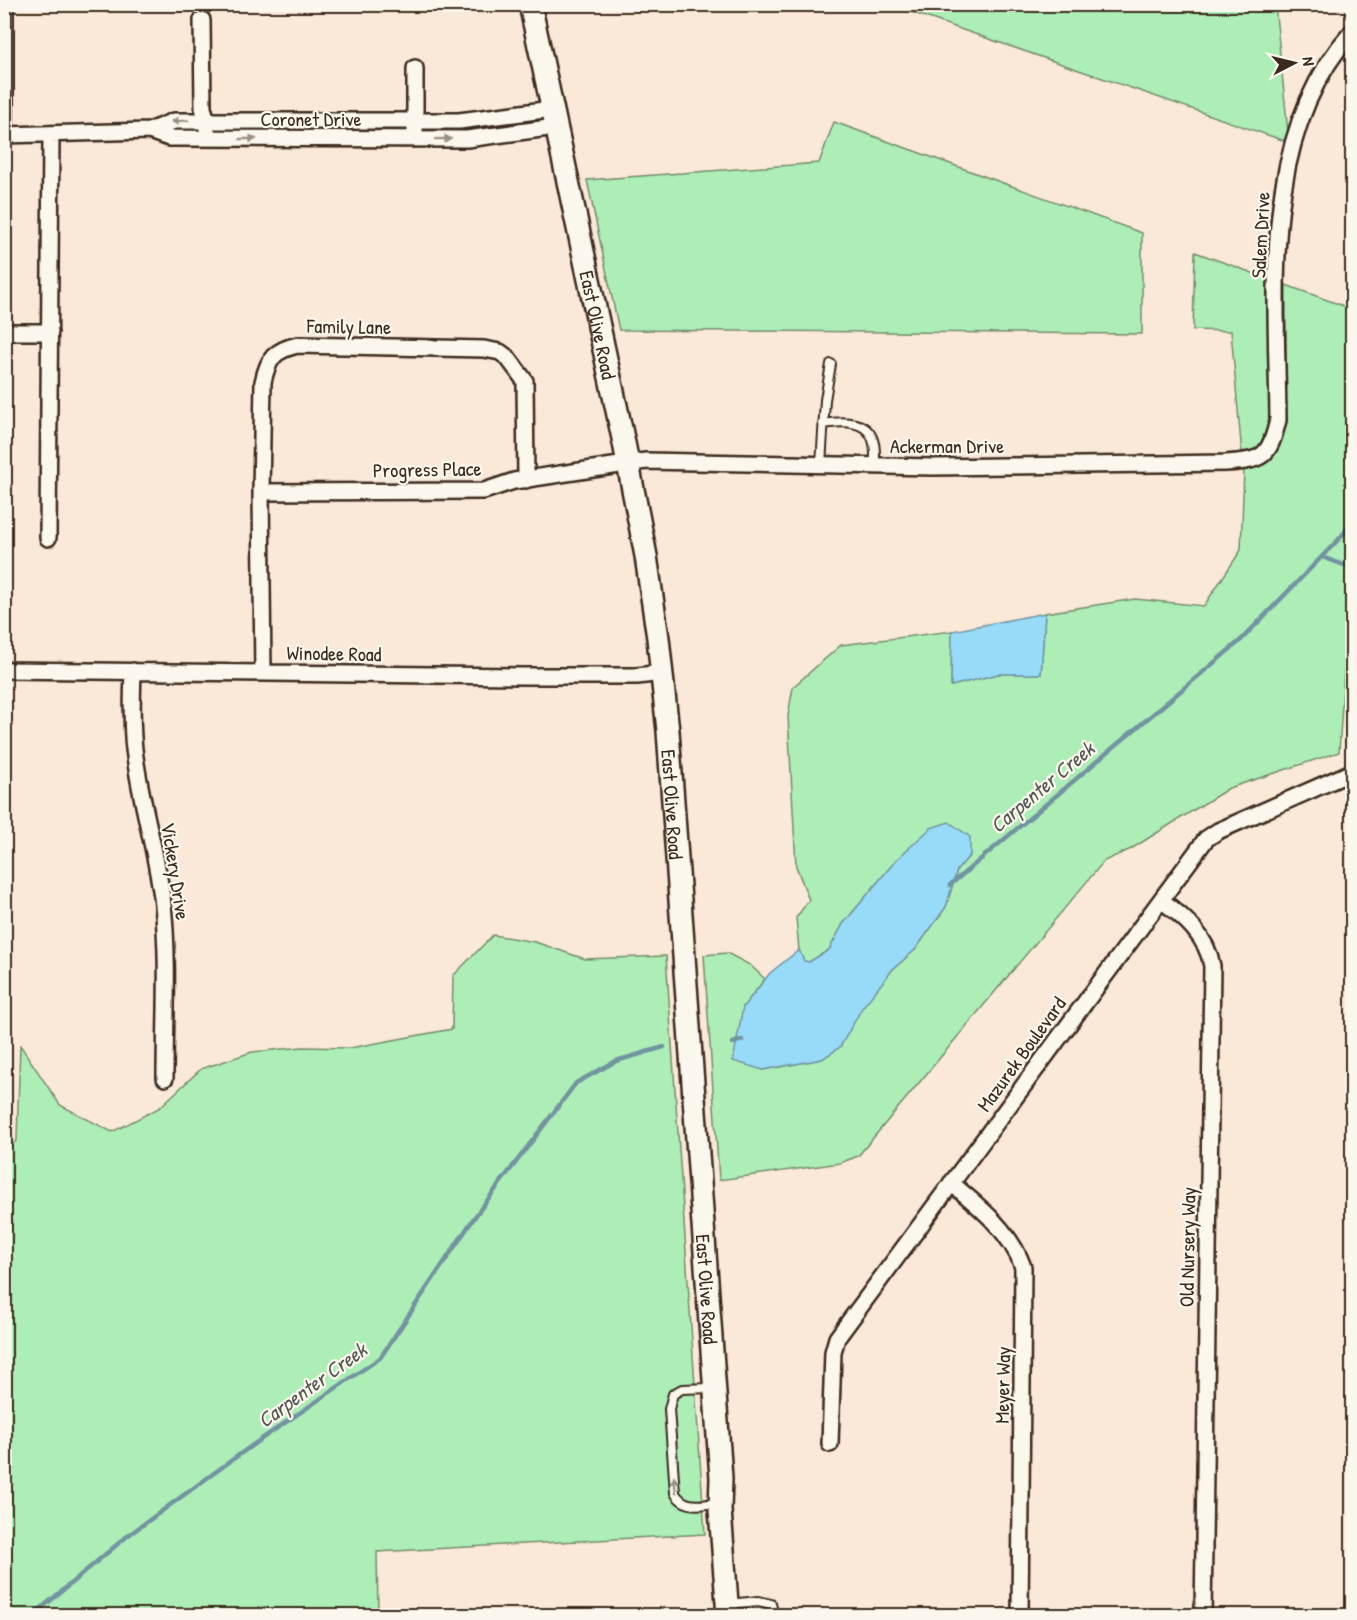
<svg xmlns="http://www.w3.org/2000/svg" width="1357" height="1620" font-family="'Patrick Hand',sans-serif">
	<rect width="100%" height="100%" fill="#fae8d8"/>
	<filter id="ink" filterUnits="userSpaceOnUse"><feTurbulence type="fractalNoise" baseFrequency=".0167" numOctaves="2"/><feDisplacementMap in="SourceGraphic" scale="12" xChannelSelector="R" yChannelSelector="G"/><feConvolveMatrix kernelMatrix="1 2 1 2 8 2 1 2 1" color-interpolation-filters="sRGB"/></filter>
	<g filter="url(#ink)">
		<path fill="#adeeb7" stroke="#748c6a" stroke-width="1.5" d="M906,5H1275L1288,132L1285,141L905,10Z
			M834,122L1142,233V334L619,330L587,180L819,163Z
			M1195,252L1269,279V420L1266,435L1257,451L1242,455L1231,331L1193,330Z
			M1286,285L1352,309V668L1344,671L1339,752L1229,788L1131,849L1104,861L858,1156L840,1163L719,1180L704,955L727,953L750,965L765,979L743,1007L763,1070L822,1059L840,1047L861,1008L893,969L915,950L946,907L957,870L970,855L897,859L843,924L829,950L809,962H804L799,950L796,918L809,900L796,866L788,716L793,687L841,645L952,631L951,686L998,674H1041L1045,613L1135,599L1204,606L1241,550L1244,469C1274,467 1280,448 1286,421Z
			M493,935L535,942L585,959L666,956L705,1534L377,1552L378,1615H5L4,1153L17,1140L20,1045L60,1105L112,1132L159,1108L201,1069L252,1052L303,1047L350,1048L452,1029L453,976Z"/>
		<path fill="#97dbf9" stroke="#7294a1" stroke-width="1.5" d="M1045,613L1041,674H998L951,686L952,631Z
			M949,822L970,837V855L957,870L946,907L915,950L893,969L862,1008L840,1047L822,1059L763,1070L733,1061L743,1007L770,973L799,950L804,961L809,962L829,950L843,924L897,859L931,828Z"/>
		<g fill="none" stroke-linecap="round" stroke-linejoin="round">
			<path stroke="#7294a1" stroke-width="4.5" d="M1322,557L1352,568
				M950,885L1241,640L1340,538L1352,522
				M733,1043L742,1040
				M32,1616L126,1537L254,1444L380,1358L476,1215L576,1083L616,1061L664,1047"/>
			<defs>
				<path id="lane" d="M823,424C859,418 880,426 874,466
					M821,465L825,400L831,364
					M712,1388L682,1389L673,1394L669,1409L675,1493C685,1510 702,1504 719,1503
					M728,1604L759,1601L771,1604L774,1616"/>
				<path id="street" d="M5,4V135
					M202,20L203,108L207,120V129
					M415,68V131
					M149,131L169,138L467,139L556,127
					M4,135L149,131L174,121H459L552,109
					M4,332H50
					M261,492L484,491L514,481L646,461L933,467L1226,463C1263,460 1269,458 1278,420C1277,292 1259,135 1352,32
					M48,538L51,135
					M4,670L524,676H637L662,673
					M133,671C132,697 131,723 134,749C140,801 157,852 163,905C169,962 165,1021 165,1078
					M263,673L261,492L263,382C268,359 274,350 298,345L484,349L500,352L508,358L525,381L526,480
					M1161,900C1184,917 1207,936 1212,966L1203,1616
					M951,1183C979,1206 1011,1232 1023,1267L1020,1616
					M830,1444L833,1352L837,1338L1206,839L1218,831L1352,772"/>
				<g id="secondary">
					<path id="s1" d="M530,4L624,443L646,556L658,638L668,731L721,1478L720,1510L728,1616"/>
				</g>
			</defs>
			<use href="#lane" stroke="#3b2a1e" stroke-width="12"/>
			<use href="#street" stroke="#3b2a1e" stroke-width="20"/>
			<use href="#secondary" stroke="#3b2a1e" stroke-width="26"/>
			<use href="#lane" stroke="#fbf7ec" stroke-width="8"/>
			<use href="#street" stroke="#fbf7ec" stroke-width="15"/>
			<use href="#secondary" stroke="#fbf7ec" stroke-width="21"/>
		</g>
		<defs><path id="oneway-solid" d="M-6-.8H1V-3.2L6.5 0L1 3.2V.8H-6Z" transform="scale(1.5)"/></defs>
		<g fill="#9b9085">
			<use href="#oneway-solid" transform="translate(180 121) rotate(176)"/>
			<use href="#oneway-solid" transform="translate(248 139)"/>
			<use href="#oneway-solid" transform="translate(443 139) rotate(-1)"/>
			<use href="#oneway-solid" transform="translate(675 1485) rotate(-97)"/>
		</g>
	</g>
	<g text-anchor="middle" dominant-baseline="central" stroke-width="4.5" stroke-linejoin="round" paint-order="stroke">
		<g font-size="20" fill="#3b2a1e" stroke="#fbf7ec">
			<text x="311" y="118">Coronet Drive</text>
			<text transform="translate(1260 235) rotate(-87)">Salem Drive</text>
			<text stroke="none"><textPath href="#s1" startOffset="328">East Olive Road</textPath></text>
			<text transform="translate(349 326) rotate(1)">Family Lane</text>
			<text x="947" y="445">Ackerman Drive</text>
			<text transform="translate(427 469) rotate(-1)">Progress Place</text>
			<text transform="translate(334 653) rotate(1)">Winodee Road</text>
			<text stroke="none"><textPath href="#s1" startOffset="814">East Olive Road</textPath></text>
			<text transform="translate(176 871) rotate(81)">Vickery Drive</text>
			<text transform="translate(1021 1054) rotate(-54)">Mazurek Boulevard</text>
			<text transform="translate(1187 1247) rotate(-89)">Old Nursery Way</text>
			<text stroke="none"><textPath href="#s1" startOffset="1300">East Olive Road</textPath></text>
			<text transform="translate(1002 1385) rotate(-89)">Meyer Way</text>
		</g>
		<g font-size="21" font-style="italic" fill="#525655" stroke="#fbf7ec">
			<text transform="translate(1042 787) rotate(-40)">Carpenter Creek</text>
			<text transform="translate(312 1385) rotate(-36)">Carpenter Creek</text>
		</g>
	</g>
	<rect width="1357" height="1620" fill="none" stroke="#fbf7ec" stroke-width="24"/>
	<rect x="12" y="12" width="1333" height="1596" fill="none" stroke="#3b2a1e" stroke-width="2" filter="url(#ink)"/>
	<g transform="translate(1294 63) rotate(83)" stroke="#fbf7ec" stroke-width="4.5" paint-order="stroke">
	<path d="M0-4.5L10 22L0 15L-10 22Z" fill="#3b2a1e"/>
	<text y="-9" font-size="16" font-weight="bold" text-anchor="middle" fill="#3b2a1e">N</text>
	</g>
</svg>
